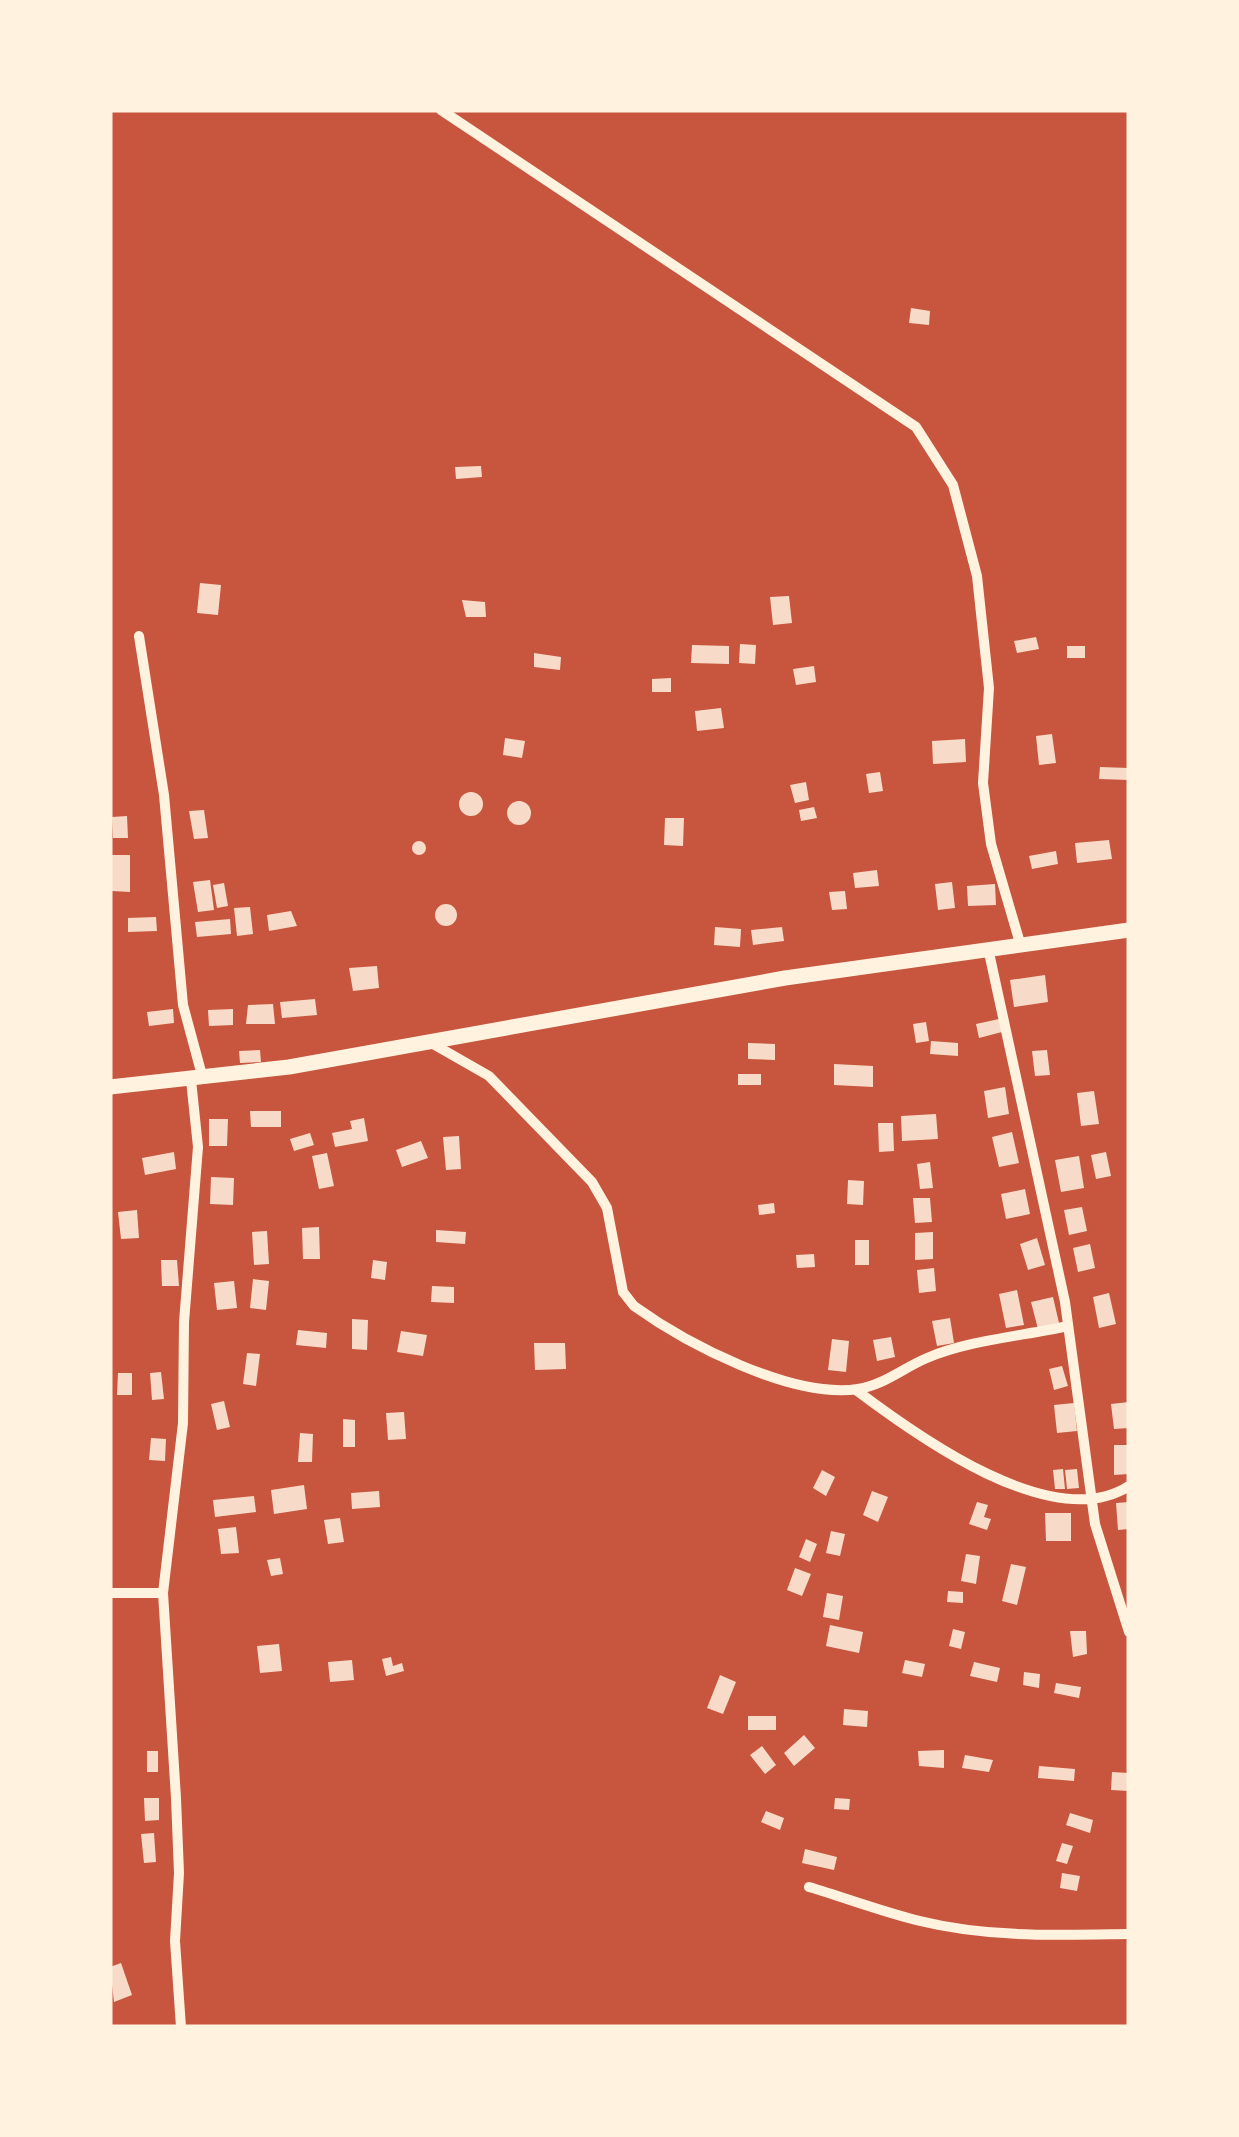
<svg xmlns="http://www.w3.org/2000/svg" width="1239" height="2137" font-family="Merriweather,serif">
	<rect width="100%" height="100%" fill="#c8553d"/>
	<path fill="#f7dbc8" d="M911,308L930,311L929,325L909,323Z
		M481,466L482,477L456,479L455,467Z
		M200,583L221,585L218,615L197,613Z
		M789,596L792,623L773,625L770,597Z
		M462,600L485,602L486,617H466Z
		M1036,637L1039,649L1017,653L1014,641Z
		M740,644L756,645L755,664L739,663Z
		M692,645L729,646V664L691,663Z
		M1067,646H1085V658H1067Z
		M534,653L561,657L560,670L534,667Z
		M814,666L816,682L796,685L793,669Z
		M671,678V692H652V679Z
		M721,708L724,728L697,731L695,711Z
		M1052,734L1056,763L1039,765L1036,736Z
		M505,738L525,741L522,758L503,755Z
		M965,739L966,762L933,764L932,741Z
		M1100,767L1129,768V780L1099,779Z
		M880,772L883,791L869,793L866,774Z
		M806,782L809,800L795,803L790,785Z
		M459 804a12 12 0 1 1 24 0a12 12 0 1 1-24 0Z
		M507 813a12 12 0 1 1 24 0a12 12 0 1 1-24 0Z
		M814,807L817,818L801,821L799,810Z
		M204,810L208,838L194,839L189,811Z
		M127,816L128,838H113L112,817Z
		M665,818H684L683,846L664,845Z
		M1109,840L1112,859L1077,863L1075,843Z
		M412 848a7 7 0 1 1 14 0a7 7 0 1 1-14 0Z
		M1056,851L1058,864L1032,869L1029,856Z
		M112,855H130V892L112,891Z
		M877,870L879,886L855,888L853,873Z
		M210,880L214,910L198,912L193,882Z
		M952,882L955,908L938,910L935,884Z
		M224,883L228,906L217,908L213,885Z
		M995,884L996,905L968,906L967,886Z
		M845,891L847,909L832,910L829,892Z
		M435 915a11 11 0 1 1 22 0a11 11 0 1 1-22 0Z
		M250,907L253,934L237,936L234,908Z
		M291,911L297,926L269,931L267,915Z
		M156,917L157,931L128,932V918Z
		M230,919L231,934L197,937L195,922Z
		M715,927L741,929L740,947L714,945Z
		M782,927L784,941L753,945L751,930Z
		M377,966L379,988L353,991L349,968Z
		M1045,975L1048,1002L1014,1007L1010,980Z
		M315,999L317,1015L282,1018L280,1002Z
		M273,1004L275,1024H246L248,1005Z
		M173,1009L174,1023L149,1026L147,1012Z
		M233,1009V1025L209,1026L208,1010Z
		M999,1019L1002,1032L979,1038L976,1024Z
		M926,1022L929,1041L916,1043L913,1024Z
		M931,1041L958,1043V1056L930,1054Z
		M748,1043L775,1044V1060L748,1059Z
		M260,1050L261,1062L240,1063L239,1051Z
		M1047,1050L1050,1075L1035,1076L1032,1051Z
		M834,1064L873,1066V1087L834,1085Z
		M738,1074H761V1085H738Z
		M1005,1087L1009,1114L988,1118L984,1091Z
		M1094,1091L1099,1124L1081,1126L1077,1093Z
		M250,1111H281V1127H251Z
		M936,1114L938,1139L902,1141L901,1116Z
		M364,1118L368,1141L335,1147L332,1133L352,1129L350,1121Z
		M209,1119H228L227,1146H209Z
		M878,1123H893L894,1151L879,1152Z
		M1012,1132L1019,1163L999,1167L992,1137Z
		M310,1133L314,1145L294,1151L290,1139Z
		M459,1136L461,1169L446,1170L443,1137Z
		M421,1141L428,1158L402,1167L396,1150Z
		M174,1152L176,1169L145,1175L142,1158Z
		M1106,1152L1111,1176L1096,1179L1091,1155Z
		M327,1153L334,1186L319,1189L312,1156Z
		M1079,1156L1084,1188L1061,1192L1055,1160Z
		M930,1162L933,1188L920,1189L917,1164Z
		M211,1177L234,1178L233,1205L210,1204Z
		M848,1180L864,1181L863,1205L847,1204Z
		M1025,1189L1030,1214L1006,1219L1001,1194Z
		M913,1198H930L932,1222L915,1223Z
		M774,1203L775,1213L759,1215L758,1205Z
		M1082,1207L1087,1231L1069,1235L1064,1210Z
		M137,1210L139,1238L121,1239L118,1212Z
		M319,1227L320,1259H303L302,1228Z
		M436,1230L466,1232L465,1244L436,1242Z
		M267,1231L269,1264L254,1265L252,1232Z
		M933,1232V1259L915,1260V1233Z
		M1037,1238L1045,1265L1028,1270L1020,1244Z
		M855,1240H869V1265H855Z
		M1090,1244L1095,1268L1078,1272L1073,1248Z
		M814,1254L815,1267L797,1268L796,1255Z
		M161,1260H177L179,1286H162Z
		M373,1260L387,1262L385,1280L371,1278Z
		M934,1268L936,1291L919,1293L917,1270Z
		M253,1279L269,1281L266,1310L250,1308Z
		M234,1281L237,1308L217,1310L214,1283Z
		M432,1286L454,1287V1303L431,1302Z
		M1017,1290L1024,1325L1006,1328L999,1294Z
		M1109,1293L1116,1324L1099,1328L1093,1297Z
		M1053,1297L1059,1323L1038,1329L1031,1302Z
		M950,1318L954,1343L937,1346L932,1321Z
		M352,1319L368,1320L367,1350L352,1349Z
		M298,1330L327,1333L326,1348L296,1345Z
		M401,1331L427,1335L423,1356L397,1352Z
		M891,1337L895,1357L877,1361L873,1340Z
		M832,1339L849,1341L846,1372L828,1370Z
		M534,1343H565L566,1369L535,1370Z
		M247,1353L260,1354L256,1386L243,1384Z
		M1062,1366L1068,1386L1054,1390L1049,1369Z
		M161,1372L164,1399L152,1400L150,1373Z
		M118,1373H132V1395H117Z
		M224,1401L230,1427L217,1430L211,1404Z
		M1129,1402V1428L1114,1429L1111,1404Z
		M1074,1403L1077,1431L1057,1433L1054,1405Z
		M404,1412L406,1439L388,1440L386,1413Z
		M343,1419L355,1420V1447H343Z
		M300,1433L313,1434L312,1462H298Z
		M151,1438L166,1439L165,1461L149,1460Z
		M1114,1445H1129V1474L1114,1475Z
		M1063,1469L1065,1489H1055L1053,1470Z
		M1077,1469L1079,1488L1067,1489L1065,1470Z
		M822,1470L835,1477L826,1496L813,1488Z
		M304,1485L307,1509L274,1514L271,1490Z
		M379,1491L380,1507L352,1509L351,1493Z
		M872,1491L888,1497L878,1522L863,1515Z
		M254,1496L256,1512L215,1517L213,1500Z
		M977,1502L988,1505L984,1517L991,1519L987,1530L969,1524Z
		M1129,1502V1529L1118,1530L1116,1503Z
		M1045,1513H1071V1541H1046Z
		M340,1518L344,1542L328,1544L324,1520Z
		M236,1527L239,1553L221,1554L218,1529Z
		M831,1531L845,1534L840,1556L826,1553Z
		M806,1539L817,1544L810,1562L799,1557Z
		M966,1554L980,1556L976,1584L961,1581Z
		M280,1558L283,1574L271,1576L267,1560Z
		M1011,1564L1026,1567L1017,1605L1002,1601Z
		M795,1568L811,1574L802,1596L787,1590Z
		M948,1591L963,1592V1603L947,1602Z
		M827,1593L843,1596L839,1620L823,1617Z
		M830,1625L863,1632L859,1653L826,1646Z
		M953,1629L965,1632L961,1649L949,1646Z
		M1070,1631H1086L1087,1654L1073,1657Z
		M279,1644L282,1671L260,1673L257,1646Z
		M391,1657L393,1666L402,1663L404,1671L386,1676L382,1659Z
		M352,1660L354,1680L330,1682L328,1662Z
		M905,1660L925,1664L922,1677L902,1673Z
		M974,1662L1000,1668L997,1682L970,1676Z
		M1024,1672L1040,1674L1039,1688L1023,1685Z
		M720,1675L736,1682L723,1714L707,1708Z
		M1056,1683L1081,1687L1079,1698L1054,1693Z
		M844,1709L868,1711L867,1727L843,1725Z
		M748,1716H776V1730H748Z
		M804,1735L815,1748L794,1766L784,1753Z
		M762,1746L776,1765L765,1774L750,1755Z
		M944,1750V1768L919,1766L918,1751Z
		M147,1751H158V1772H147Z
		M965,1755L993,1760L989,1772L962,1768Z
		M1039,1766L1075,1769L1074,1781L1038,1778Z
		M1112,1772L1129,1773V1791L1111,1790Z
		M144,1798H159V1820L145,1821Z
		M835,1798L850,1799L849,1810L834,1809Z
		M766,1811L784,1818L780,1830L761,1822Z
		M1070,1813L1093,1820L1090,1833L1066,1825Z
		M154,1833L156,1862L144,1863L141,1834Z
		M1062,1843L1073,1846L1067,1864L1056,1861Z
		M805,1849L837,1857L834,1870L802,1863Z
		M1062,1873L1080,1876L1077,1891L1060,1888Z
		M121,1963L132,1995L114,2002L110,1967Z"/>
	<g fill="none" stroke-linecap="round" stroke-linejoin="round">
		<path stroke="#fff3e0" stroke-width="10" d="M441,110L916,427L953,485L977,576L989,688L983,783L991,844L1020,943
			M139,636L164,795L183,1005L203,1079
			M988,948L1065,1302L1095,1524L1129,1632
			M433,1044L489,1076L592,1182L607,1208L623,1292L634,1306C687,1344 792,1399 858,1389C884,1385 903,1368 927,1358C969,1340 1023,1336 1068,1326
			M856,1390C917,1436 1053,1535 1129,1486
			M110,1593H163
			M809,1887C846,1898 883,1912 920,1921C989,1938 1060,1935 1129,1934
			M181,2027L175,1941L179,1873L176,1798L163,1593L183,1423L184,1322L198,1147L191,1080"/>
		<path stroke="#fff3e0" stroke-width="15" d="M110,1087L289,1067L785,978L1129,930"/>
	</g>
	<rect width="1239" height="2137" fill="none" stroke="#fff3e0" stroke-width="225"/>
</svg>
